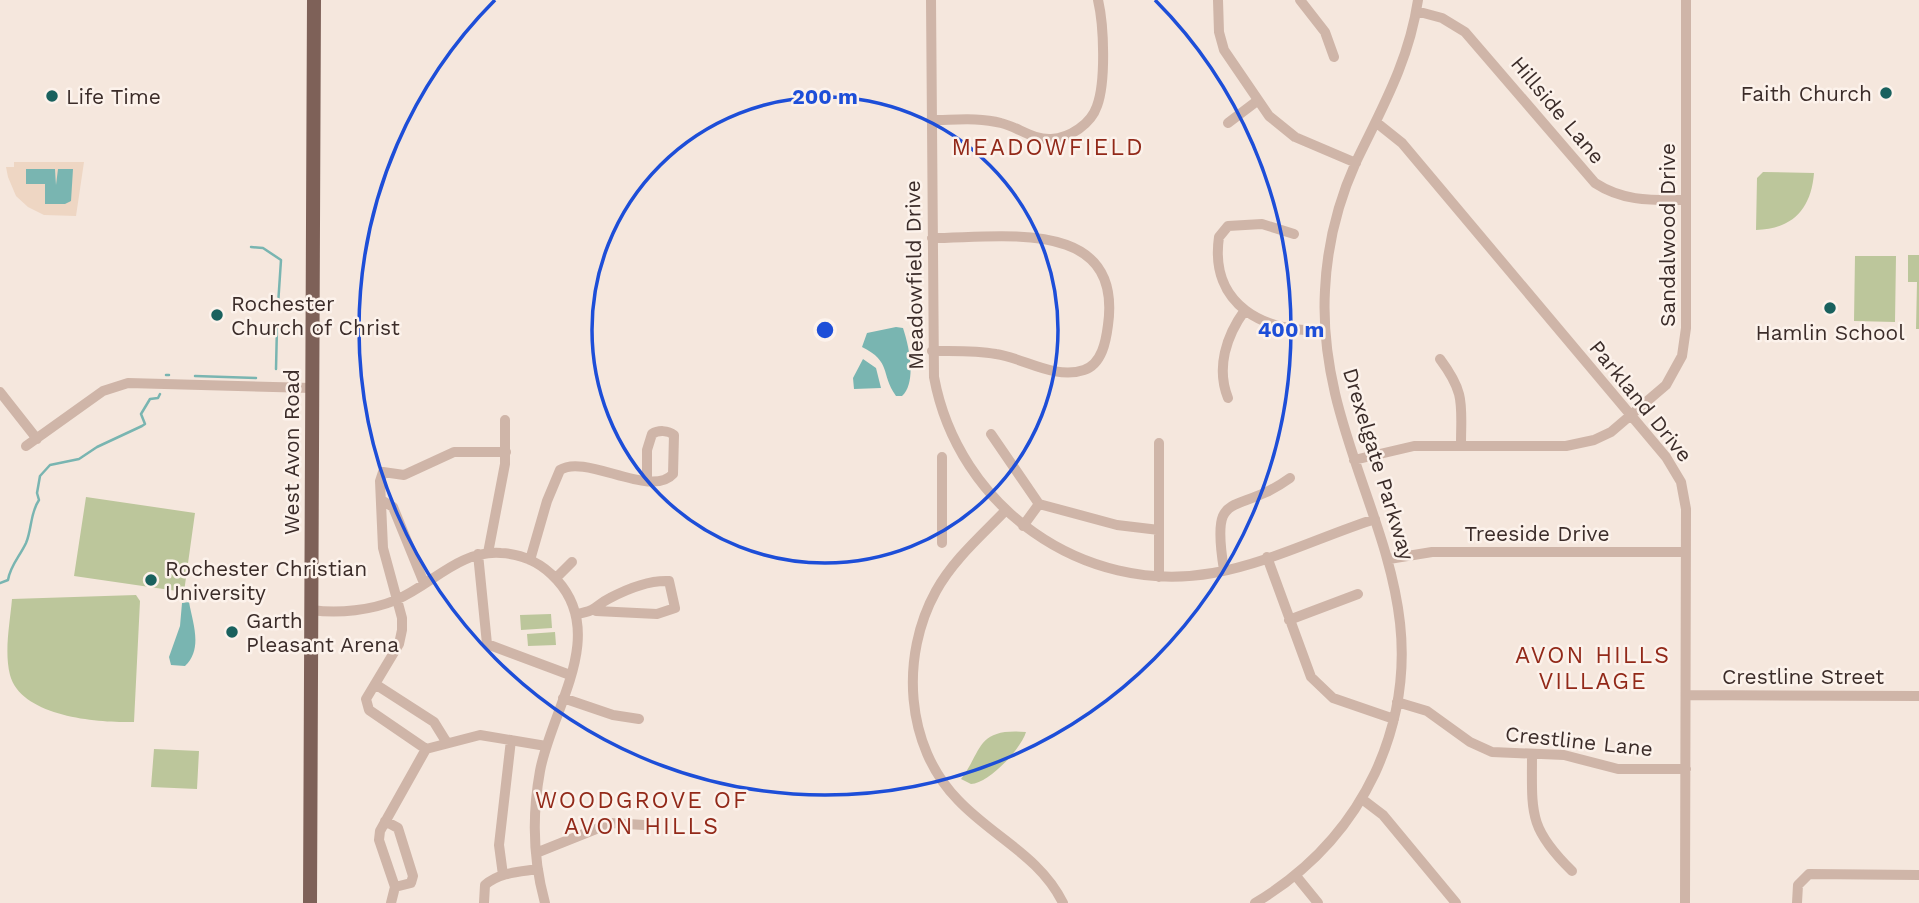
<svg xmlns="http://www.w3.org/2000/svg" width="1919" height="903" font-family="'Work Sans',sans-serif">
	<rect width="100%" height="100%" fill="#f5e7dd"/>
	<path fill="#bcc69b" d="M1763,172L1814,173C1811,210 1792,229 1756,230L1757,178Z
		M1908,255H1919V329H1916L1917,282H1908Z
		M1855,256H1896L1895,322L1854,321Z
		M86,497L195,513L184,592L74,576Z
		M136,595L140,601L134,722C99,723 21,717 10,675C4,651 10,623 12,599Z
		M551,614L552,628L521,630L520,615Z
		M555,632L556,645L528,646L527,634Z
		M1026,732C1021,749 989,783 971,784L961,779C983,750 976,728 1026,732Z
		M154,749L199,751L197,789L151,787Z"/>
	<path fill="#eed6c3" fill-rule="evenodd" d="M14,162H84L76,216L44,215L28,207L16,196L8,177L6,167H14ZM55,169L56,185L67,203L46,204L45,184Z"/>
	<path fill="#79b5b1" d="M26,169H55L56,185L58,169H73L71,201L65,204H45V184H26Z
		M896,327L903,328C909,346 917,382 902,396H896C880,373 892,362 862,347L867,333Z
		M863,359L876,368L881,388L854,389L853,378Z
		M189,602C193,624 203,649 185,666L171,665L169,657L180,626L182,603Z"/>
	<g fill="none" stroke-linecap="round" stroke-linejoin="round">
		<path stroke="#79b5b1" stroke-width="2.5" d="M251,247L263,248L281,260L278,305
			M276,369L277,326
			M166,375H169
			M195,376L256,378
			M0,583L8,580C10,566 20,556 26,543C32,529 30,513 39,500L37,493L40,476L50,465L79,459L97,447L142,426L145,424L141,414L150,399L158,398L160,394"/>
		<path stroke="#cfb5a8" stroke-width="10" d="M931,0L934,377C958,507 1083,596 1213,573C1269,563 1322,536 1375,519
			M1218,0L1219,32L1224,50L1269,116L1295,137L1356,163
			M1300,0L1325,32L1334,57
			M1416,11L1442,18L1465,32L1595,183C1624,202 1653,200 1686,200
			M931,120C954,120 979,117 1001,123C1018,127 1033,140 1051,139C1070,138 1091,124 1097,106C1106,82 1104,25 1098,0
			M1228,123L1257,101
			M1377,123L1402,143L1666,457L1681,482L1686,509L1685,903
			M1294,234L1262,224L1228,226L1219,237C1209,305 1265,334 1324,330
			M932,238C1001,238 1123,216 1108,325C1106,341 1102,364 1084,370C1055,380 1024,358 996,354C975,350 953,351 932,351
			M1440,359C1466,394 1461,404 1461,446
			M0,392L37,439
			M1228,398C1216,368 1226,336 1245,310
			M991,434L1039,504L1117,525L1159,530
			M1159,443V577
			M26,446L103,391L128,383L312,388
			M942,457V543
			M1354,460L1414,446H1566L1594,440L1611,432L1666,385L1682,356L1686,328V0
			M383,501L393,507L424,583
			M1005,511C981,536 953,560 936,591C900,656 905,746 958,800C993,837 1040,856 1063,903
			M1023,526L1039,504
			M488,553L505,464V420
			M478,554L487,644L570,675
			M1267,557L1311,677L1333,698L1394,719
			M1389,559L1432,552H1686
			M530,560L547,501L560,470C585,453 651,499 673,474L674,435C668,430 658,430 652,434L647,450V480
			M1224,570C1210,484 1235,518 1290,478
			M556,578L572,562
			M312,610C339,614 372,610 396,600C433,584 459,550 501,553C523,554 543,564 557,580C608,636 551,710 540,771C532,815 533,860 545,903
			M577,614C599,610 594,606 610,598C627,589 650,580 669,581L675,608L657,614L596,611
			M1289,620L1358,594
			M375,684L434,722L447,743
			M1686,695L1919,696
			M563,698L613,715L639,719
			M1397,702L1427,711L1470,742L1492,752L1564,755L1618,769H1686
			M426,749L369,710L366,699L399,644L402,630V618L383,548L380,481L383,472L404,475L454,452H506
			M426,749L480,735L546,746
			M1532,754C1532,813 1528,828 1572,871
			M1362,799L1383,815L1456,903
			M385,821L398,828L413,876L411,883L395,887
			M536,853L611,823L644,825
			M503,875L499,845L511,740
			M1296,876L1318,903
			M391,903L395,887L379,840L380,831L426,749
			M484,903L485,885C500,872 520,872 538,869
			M1255,903C1307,872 1349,828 1375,773C1460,588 1315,469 1325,290C1327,247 1338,202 1356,162C1382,108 1409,61 1418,0
			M1797,903L1798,885L1809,874L1919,875"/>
		<path stroke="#7e6158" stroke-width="14" d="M310,903L314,0"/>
	</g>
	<g fill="none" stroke="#1d4ed8" stroke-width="3.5">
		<circle cx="825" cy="330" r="233"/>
		<path d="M1155 0A466 466 0 1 1 495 0"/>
	</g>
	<g fill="#19615e" stroke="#fcf2eb" stroke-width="2.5">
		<circle cx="1886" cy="93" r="7"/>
		<circle cx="52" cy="96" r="7"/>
		<circle cx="1830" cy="308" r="7"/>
		<circle cx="217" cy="315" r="7"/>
		<circle cx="151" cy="580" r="7"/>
		<circle cx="232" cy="632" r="7"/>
	</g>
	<g text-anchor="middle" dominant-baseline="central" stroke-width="5" stroke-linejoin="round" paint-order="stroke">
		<g font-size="21" fill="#3b2c29" stroke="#fcf2eb" text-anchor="start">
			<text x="1872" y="93" text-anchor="end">Faith Church</text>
			<text x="66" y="96">Life Time</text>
			<text x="231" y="303">Rochester<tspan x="231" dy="24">Church of Christ</tspan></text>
			<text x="1830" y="332" text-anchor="middle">Hamlin School</text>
			<text x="165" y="568">Rochester Christian<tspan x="165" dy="24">University</tspan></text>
			<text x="246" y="620">Garth<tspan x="246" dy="24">Pleasant Arena</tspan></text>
		</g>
		<g font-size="21" fill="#3b2c29" stroke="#fcf2eb">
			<text transform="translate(1558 110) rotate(50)">Hillside Lane</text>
			<text transform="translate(1667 235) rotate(-90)">Sandalwood Drive</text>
			<text transform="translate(914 275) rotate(-91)">Meadowfield Drive</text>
			<text transform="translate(1641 401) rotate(51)">Parkland Drive</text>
			<text transform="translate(291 452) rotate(-90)">West Avon Road</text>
			<text transform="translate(1379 464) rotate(73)">Drexelgate Parkway</text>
			<text x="1537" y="533">Treeside Drive</text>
			<text x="1803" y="676">Crestline Street</text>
			<text transform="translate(1579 741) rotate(6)">Crestline Lane</text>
		</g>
		<g font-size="23" letter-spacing="2" fill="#922919" stroke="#fcf2eb">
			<text x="1048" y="147">MEADOWFIELD</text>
			<text x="1593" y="655">AVON HILLS<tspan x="1593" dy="26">VILLAGE</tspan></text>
			<text x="642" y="800">WOODGROVE OF<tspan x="642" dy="26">AVON HILLS</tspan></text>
		</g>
	</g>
	<circle cx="825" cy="330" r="10" fill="#1d4ed8" stroke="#fcf2eb" stroke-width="3.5"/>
	<g font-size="21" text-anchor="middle" font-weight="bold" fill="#1d4ed8" stroke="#fcf2eb" stroke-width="5" stroke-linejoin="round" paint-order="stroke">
		<text x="825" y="104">200 m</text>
		<text x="1291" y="337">400 m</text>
	</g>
</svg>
